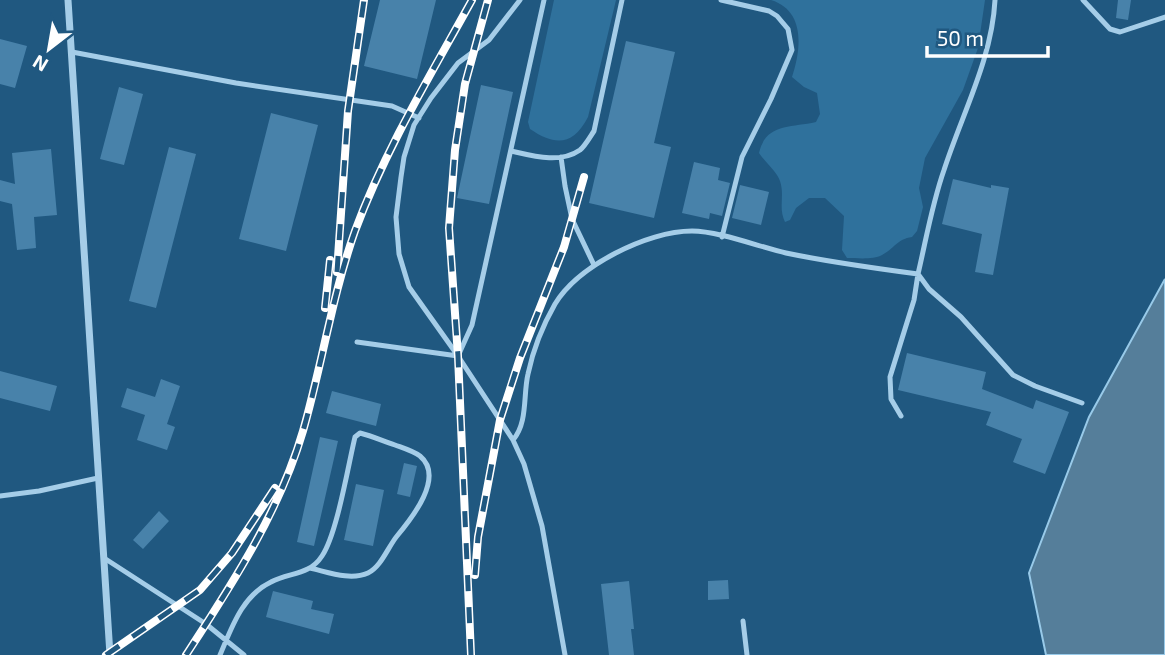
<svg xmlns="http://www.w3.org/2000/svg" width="1165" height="655" font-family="'Exo 2',sans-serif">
	<rect width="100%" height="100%" fill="#205880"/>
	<path fill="#2f719c" d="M554,0H616L588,117C573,146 555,146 530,129L528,122Z
		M771,0H985L978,48L963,90L925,158L919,188L923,207L917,231L912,237C897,239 894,249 882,255C873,260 857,258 847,258L842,250L844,216L825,198H809L796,208L790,220L785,222C778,208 785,196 780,181C777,172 765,162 759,153C766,123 790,128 816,122L820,114L817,93L804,87L792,77C801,50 806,11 771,0Z"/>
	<path fill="#557e9a" stroke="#98cae9" stroke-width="2" d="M1165,279V655H1046L1029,573L1089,417Z"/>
	<path fill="#4882aa" d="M380,0H436L417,79L364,66Z
		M1118,0H1131L1128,20L1116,18Z
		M0,39L27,46L15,88L0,84Z
		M626,41L675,52L654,143L671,147L654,218L589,203Z
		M481,85L513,92L489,204L457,198Z
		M119,87L143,94L124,165L100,159Z
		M271,113L318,125L286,251L239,239Z
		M169,147L196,154L156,308L129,301Z
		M51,149L57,215L34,217L36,248L17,250L12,204L0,201V180L15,184L12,153Z
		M694,162L720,168L718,180L730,183L722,216L710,213L709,219L682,213Z
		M953,179L991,188V185L1009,188L993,275L975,272L982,234L942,224Z
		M740,185L769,192L761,225L732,218Z
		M907,353L986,372L982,389L1033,409L1036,400L1069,412L1045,474L1013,462L1022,439L986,425L991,412L898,390Z
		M0,371L57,386L50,411L0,398Z
		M161,379L180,386L167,424L175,427L167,450L137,440L145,415L121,407L127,388L155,397Z
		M332,391L381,404L376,426L326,413Z
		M320,437L338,441L314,546L297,542Z
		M404,463L417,466L410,497L397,494Z
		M356,484L384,490L373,546L344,540Z
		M159,511L169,521L143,549L133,540Z
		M728,580L729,599L708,600V581Z
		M629,581L634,629H631L634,655H609L601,584Z
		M273,591L313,601L311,609L334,614L329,634L266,617Z"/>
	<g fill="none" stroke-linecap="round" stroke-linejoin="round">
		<path stroke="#a5cde8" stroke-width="5" d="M520,0L489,40L458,63L431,98L414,125L404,157L401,177L396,217L399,254L409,287L458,356L513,440L524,464L542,526L565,655
			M721,0L769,11L777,16L788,29L792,50L771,99L742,157L722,237
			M1083,0L1110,29L1120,32L1165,17
			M72,52L236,83L392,106L419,118
			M511,151C533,156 560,164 580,150C585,146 590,137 594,131L622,0
			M561,157L565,186L572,219L594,265
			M357,342L458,356L472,325L544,0
			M901,416L891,399L890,377L914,300L918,274L929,289L961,317L1013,375L1035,386L1082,403
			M513,440C528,423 523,395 528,374C533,350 543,325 555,304C578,266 647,231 692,231C718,231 760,247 786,253C829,262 873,268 918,274C926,240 932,204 944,170C962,114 992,59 995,0
			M0,496L39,491L98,478
			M104,558L206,624L244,655
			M743,621L747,655
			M220,655C232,627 242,596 271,582C289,572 309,576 322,556C337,534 348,466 355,437L360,433C372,436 383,441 395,445C403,448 413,451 420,456C445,477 412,518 397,536C388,547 381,567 368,573C350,581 328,572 310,568"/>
		<path stroke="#a5cde8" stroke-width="7" d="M68,0L110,655"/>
		<defs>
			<path id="rail" d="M337,272L348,111L364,0
				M325,308L330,260
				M475,575L478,537L500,420L520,358L564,247L584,177
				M106,655L200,590L232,553L275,488
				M186,655C232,584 279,513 303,431C322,365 332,296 355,231C385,150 430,76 472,0
				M471,655L458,356L449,228L455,150L465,84L488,0"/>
		</defs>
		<use href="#rail" stroke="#fff" stroke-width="8"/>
		<use href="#rail" stroke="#205880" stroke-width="5" stroke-dasharray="16" stroke-linecap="butt"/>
	</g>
	<g transform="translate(49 49) rotate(211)" stroke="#205880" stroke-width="5" paint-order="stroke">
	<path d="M0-5L12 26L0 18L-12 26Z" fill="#ffffff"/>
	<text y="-10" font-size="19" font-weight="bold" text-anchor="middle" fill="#ffffff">N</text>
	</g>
	<path d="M927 46v10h121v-10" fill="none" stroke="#ffffff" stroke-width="3.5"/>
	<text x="937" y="46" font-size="21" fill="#ffffff" stroke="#205880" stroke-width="5" paint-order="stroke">50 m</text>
</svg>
